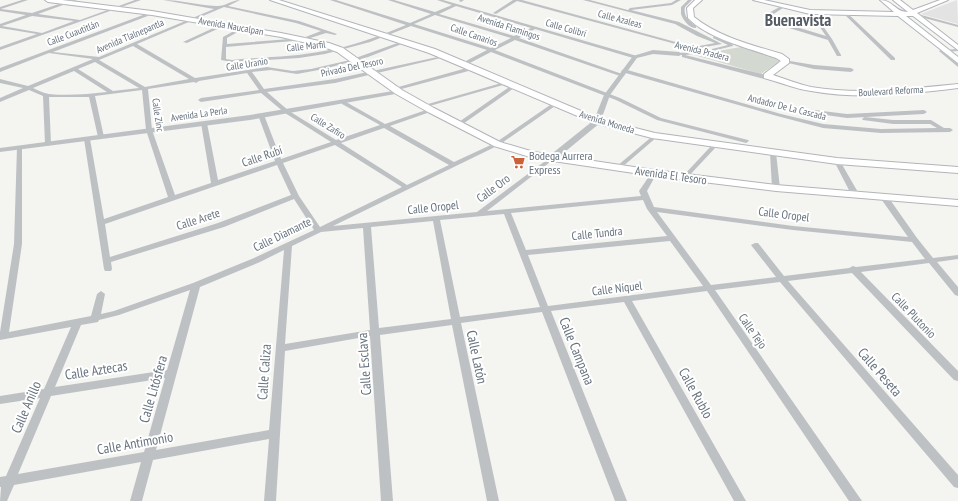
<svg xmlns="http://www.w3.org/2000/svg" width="958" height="501" font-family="'PT Sans Narrow',sans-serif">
	<rect width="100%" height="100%" fill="#f4f4f1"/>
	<path fill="#e2e3e2" d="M957,0L958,24L921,14Z"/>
	<path fill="#d3d9d1" d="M747,46L774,56L780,61L761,74L694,55Z"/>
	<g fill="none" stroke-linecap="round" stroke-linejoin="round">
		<defs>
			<path id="secondary" d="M45,0H62L152,11L281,33L329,43L343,48L402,90L434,108L500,142L534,152L654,170L776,185L958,200V206L776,191L654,176L533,158L494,146L428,112L396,94L337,52L324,47L281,37L152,15L48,2Z
				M270,0H279L435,49L600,119L655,133L837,158L958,167V173L837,164L652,138L594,123L429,53Z
				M695,0H702L693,8L694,17C719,37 752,45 782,54L789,59V63L773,75C786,79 798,84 811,87C860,95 909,89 958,84V88C909,94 860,100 811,91C795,89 780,82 764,78V74L781,61L776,58C749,48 708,39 688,18L687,8Z
				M753,0H764L810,10L894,12L880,0C893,0 895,12 908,12L893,0H900L913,10L940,0H948L917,13L958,45V50L913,16H906L958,57V63L898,16L810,14Z"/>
		</defs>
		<use href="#secondary" stroke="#b1b5b9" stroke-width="2"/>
		<path fill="#bec1c4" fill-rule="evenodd" d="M22,0H28L1,9L32,13L71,0H77L38,14L80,20L135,0H141L0,50V47L37,34L0,28V24L26,15L0,11V7ZM32,16L74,21L42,33L2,26Z
			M163,0C181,0 198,5 216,6C224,7 232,0 240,0L228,6L299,21L337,34L335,35L326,33L304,40L226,47V59L232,60C263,57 294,57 324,51C353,46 380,36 406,25L330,0H336L410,23L431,14L388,0H394L435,12L452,5L437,0H443L637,56V58H633L535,29L519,38L625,75L620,76L515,40L495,50L620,98L661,118L748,140L749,141L746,143L657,120L616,100L491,52L466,65H462V63L487,50L411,26L370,42L325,54L299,58L232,62L221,60L223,37L241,27L245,28L227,38V44L303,38L321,31L296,23L224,7L137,44L195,78L267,67L293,71L311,69L350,60L403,41L407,42L368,57L324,69L297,74L271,70L252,72L264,89L335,79L447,55V57H445L335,83L267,92L289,111L336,140L380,125L342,104V102H346L385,124L429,109H433V111L390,126L454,162L495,143L553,103L558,104L499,145L333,226L477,212L552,156L555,158L554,159L487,211L641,196L639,191L652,172L654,171L657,173L647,191L654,207L793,226L908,237L879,196L883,194H886L917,238L933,258L958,255V259L937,262L958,287V296L955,295L929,263L861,272L958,371V381L954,380L852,273L788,281L958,475V488L954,487L780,282L715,290L862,501H849L707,291L632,301L746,501H734L624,302L551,311L627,501H615L542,312L461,323L499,501H487L452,325L380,335L393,501H381L370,336L285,351L276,501H264L269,439L153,460L142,501H130L141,462L14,485L7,501H0L1,487H0V477L6,476L40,398L0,404V396L44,389L71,327L0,340V332L14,244L17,147L19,146L22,148V244L9,332L91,316L97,294L101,291L105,294L101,314L114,311L193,283L254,258L314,230L294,199L224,227L111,262L112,269L111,271H105L104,269L84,139L85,138L87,137L90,139L104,219L168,197L146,130L142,90L95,96L104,137L101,139L98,137L89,97H49L51,144L48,146L45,144L43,96L29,90L0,102V98L23,88L0,83V79L28,86L93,59L49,53L0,72V68L151,12H153V14L53,52L99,57L214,9ZM456,6L531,28L514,36L439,14ZM435,15L511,38L491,48L414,24ZM133,46L189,79L145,87L99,60ZM95,62L139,88L113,91L78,69ZM74,71L107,92C88,94 68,96 49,94C43,93 38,90 33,88ZM247,73L259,90L201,98L198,100L201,102L261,93L285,113L331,142L281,159L264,115L259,114L258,115L275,161L218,180L207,123L206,122H202L201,123L211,183L175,195L152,130L148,89L194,82L196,83L199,81ZM384,128L449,165L407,185L341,143ZM335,145L402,187L320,227L299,196L283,163ZM277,165L291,195L218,223L110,257L105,224ZM643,200L647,209L667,236L526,250L511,213ZM657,212L793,230L912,242L925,259L856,267L853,266L849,268L784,276L758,243H755L751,245L776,277L711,285ZM504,214L540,307L460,317L440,220ZM433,221L451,319L379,328L371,227ZM363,228L370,330L285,344L292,246L321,232ZM670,241L703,286L548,306L528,255ZM284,250L269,430L156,450L200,287L260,262ZM190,290L167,370L55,387L81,325L98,322L99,320L119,315ZM165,378L144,452L18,474L51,396Z
			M460,0H464L461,2L459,1Z
			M513,0H522L694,47L715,43L697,36L675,24L583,0H590L628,10L630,8L671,3L676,0H681L672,5L631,10L679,22L722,44L694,49L517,1L496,14L493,13Z
			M688,0H692L685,7C683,16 689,21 696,26V28C689,28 683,20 681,14V7Z
			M783,5L786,6L769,17L780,22L826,36L808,10L811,9L832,39L841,55V56H837L828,40L776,24L765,18L767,14Z
			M843,11H845L895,58V60H891L843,13Z
			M914,13L958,25V27L913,15L912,14Z
			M222,24L226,25L187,43L183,42Z
			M715,36L732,43L733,46L712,51V49L728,45L713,38V37Z
			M958,49V51L945,52L958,62V67L939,51L941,50Z
			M702,51H704V53L685,55L770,76L764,79L682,57V55L677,54L679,53Z
			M784,60L814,65L851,68L854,70L851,72L814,69L784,62Z
			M474,66L477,68L476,69L394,91L391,89Z
			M624,69L781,114L823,124L881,129L937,128L930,124H893L863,120L862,119L865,117L893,120H931L944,128H950L953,130L950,132L881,133L823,128L777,116L622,72L621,71Z
			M505,82L510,83L426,107L421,106Z
			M512,85L517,86L460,126H456V124Z
			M806,109L847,114L924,110L927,112L924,114L847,118L804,112L803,111Z
			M655,134L658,136L657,137L621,168H617V166Z
			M715,143L718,145L717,146L687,178H683V176L713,144Z
			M773,151L776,153L780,188L776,190L772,188L770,153Z
			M837,159L840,161L859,194L858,196H855L851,194L834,161Z"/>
		<path fill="#bec1c4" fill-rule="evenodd" d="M653,50L679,52L682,54L679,56L653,54L637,58L610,95L600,123L555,160H549V156L594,120L604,95L633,56Z
			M399,90L402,92L401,93L250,120L0,152V148L250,115Z"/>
		<use href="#secondary" fill="#fff" fill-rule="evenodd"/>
	</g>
	<defs>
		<symbol id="supermarket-bare" viewBox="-9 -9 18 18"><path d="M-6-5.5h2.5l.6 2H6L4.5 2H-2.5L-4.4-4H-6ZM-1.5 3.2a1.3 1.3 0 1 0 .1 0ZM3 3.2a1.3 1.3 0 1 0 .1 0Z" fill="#cc6139" stroke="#fff" stroke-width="2.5" paint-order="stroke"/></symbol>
	</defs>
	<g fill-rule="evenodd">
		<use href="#supermarket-bare" x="508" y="152" width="20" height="20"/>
	</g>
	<g text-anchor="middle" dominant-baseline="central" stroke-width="4" stroke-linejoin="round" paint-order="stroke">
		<g font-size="10" fill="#67737e" stroke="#fff">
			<text transform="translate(620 19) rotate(15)">Calle Azaleas</text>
			<text transform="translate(231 26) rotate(10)">Avenida Naucalpan</text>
			<text transform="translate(509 27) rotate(18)">Avenida Flamingos</text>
			<text transform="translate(566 28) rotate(16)">Calle Colibrí</text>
			<text transform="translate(73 33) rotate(-21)">Calle Cuautitlán</text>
			<text transform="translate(474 35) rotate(19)">Calle Canarios</text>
			<text transform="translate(130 36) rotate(-23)">Avenida Tlalnepantla</text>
			<text transform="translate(306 46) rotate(-6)">Calle Marfil</text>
			<text transform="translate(702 51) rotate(14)">Avenida Pradera</text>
			<text transform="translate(247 64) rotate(-9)">Calle Uranio</text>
			<text transform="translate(352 67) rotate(-12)">Privada Del Tesoro</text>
			<text transform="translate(891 91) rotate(-3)">Boulevard Reforma</text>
			<text transform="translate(787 107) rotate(14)">Andador De La Cascada</text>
			<text transform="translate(199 114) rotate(-8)">Avenida La Perla</text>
			<text transform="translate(158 115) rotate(82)">Calle Zinc</text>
			<text transform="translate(607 122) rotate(17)">Avenida Moneda</text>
			<text transform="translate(328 126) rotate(32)">Calle Zafiro</text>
		</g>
		<g font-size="12" fill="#67737e" stroke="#fff" text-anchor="start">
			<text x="529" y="155">Bodega Aurrera<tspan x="529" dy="14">Express</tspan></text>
		</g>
		<g font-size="12" fill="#67737e" stroke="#fff">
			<text transform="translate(262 156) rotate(-19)">Calle Rubí</text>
			<text transform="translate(671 175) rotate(8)">Avenida El Tesoro</text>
			<text transform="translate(493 188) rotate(-37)">Calle Oro</text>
			<text transform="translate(433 207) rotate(-6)">Calle Oropel</text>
			<text transform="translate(784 214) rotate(7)">Calle Oropel</text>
			<text transform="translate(198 219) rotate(-18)">Calle Arete</text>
			<text transform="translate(597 233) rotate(-6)">Calle Tundra</text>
			<text transform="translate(282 234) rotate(-26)">Calle Diamante</text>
			<text transform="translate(617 288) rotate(-7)">Calle Níquel</text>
			<text transform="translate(914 315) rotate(46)">Calle Plutonio</text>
			<text transform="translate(753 331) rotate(55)">Calle Tejo</text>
		</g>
		<g font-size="14" fill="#67737e" stroke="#fff">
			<text transform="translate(577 351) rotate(68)">Calle Campana</text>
			<text transform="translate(477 357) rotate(78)">Calle Latón</text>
			<text transform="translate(364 364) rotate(-94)">Calle Esclava</text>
			<text transform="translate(96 370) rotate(-9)">Calle Aztecas</text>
			<text transform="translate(264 372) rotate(-86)">Calle Caliza</text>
			<text transform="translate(880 372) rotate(49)">Calle Peseta</text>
			<text transform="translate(153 389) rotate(-74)">Calle Litósfera</text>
			<text transform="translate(696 393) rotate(61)">Calle Rublo</text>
			<text transform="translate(26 407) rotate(-67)">Calle Anillo</text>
			<text transform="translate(135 443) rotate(-10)">Calle Antimonio</text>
		</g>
		<g font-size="17" font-weight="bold" fill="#545c64" stroke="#fff">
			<text x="798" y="20">Buenavista</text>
		</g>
	</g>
</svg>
